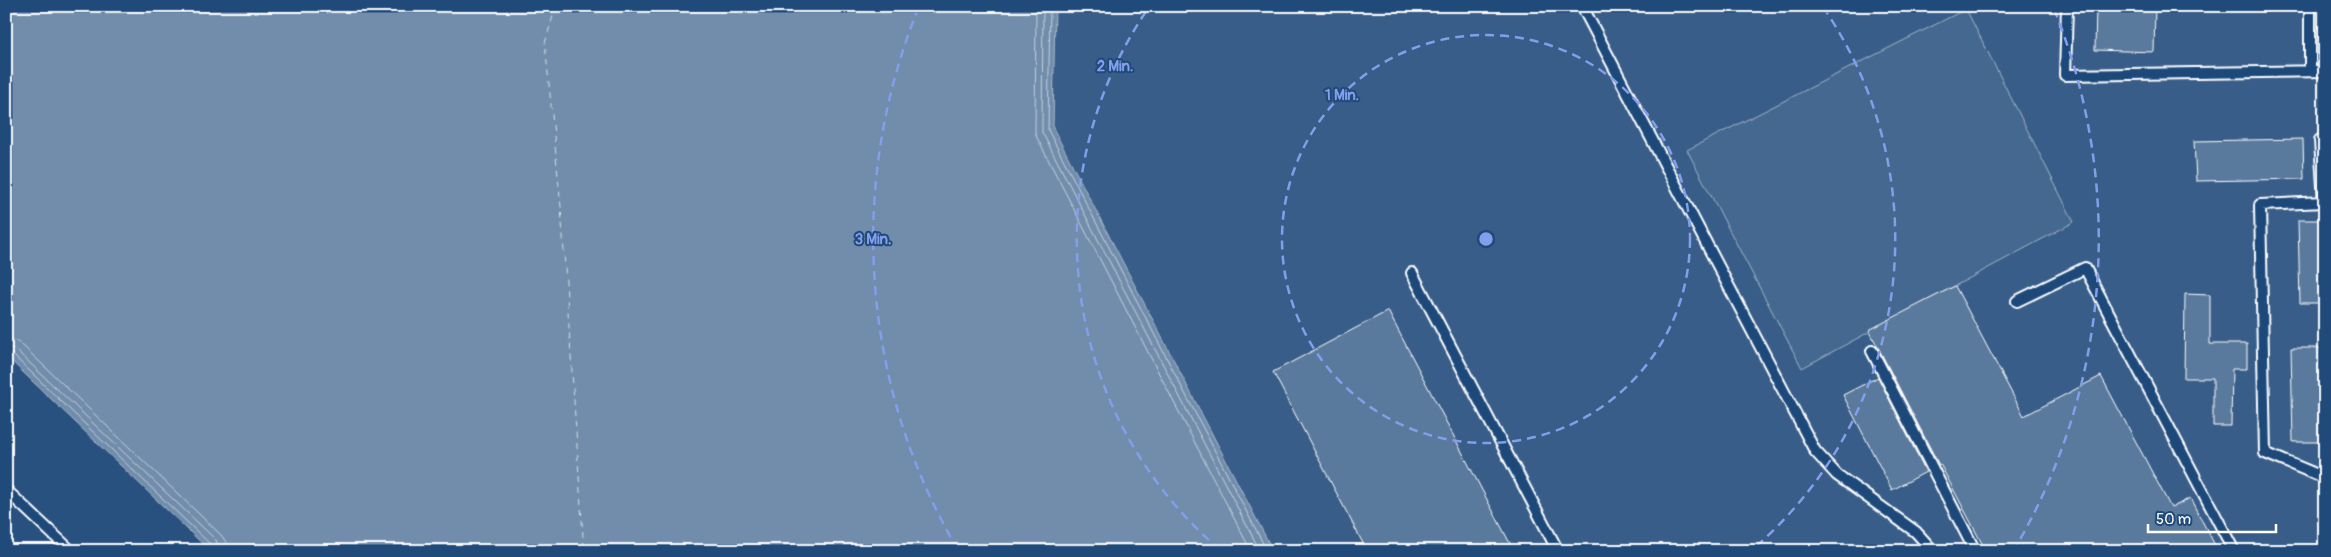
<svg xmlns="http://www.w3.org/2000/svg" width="2331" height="557" font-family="Pangolin,sans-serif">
	<rect width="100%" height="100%" fill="#28517f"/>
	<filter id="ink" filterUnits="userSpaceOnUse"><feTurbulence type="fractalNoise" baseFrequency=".02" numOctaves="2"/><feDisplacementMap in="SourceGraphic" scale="10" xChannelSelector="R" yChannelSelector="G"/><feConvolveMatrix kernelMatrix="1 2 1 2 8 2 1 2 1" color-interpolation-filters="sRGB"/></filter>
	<g filter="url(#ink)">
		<path fill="#375d88" d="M1055,6H2325V551H1273L1053,128Z"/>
		<path fill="#446890" stroke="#a2b4c8" d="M1966,9L2074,222L1802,368L1687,150Z"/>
		<path fill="#718dab" stroke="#aabbcd" d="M6,6H1055L1053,128L1273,551H210L6,356Z"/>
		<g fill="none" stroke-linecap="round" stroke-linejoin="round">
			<path stroke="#c6d1dd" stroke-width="1" d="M1036,6L1035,134L1251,551
				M1043,6L1042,132L1260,551
				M1050,6L1048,130L1267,551
				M6,339L14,340L21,344L221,535L226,542L227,551
				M6,346L16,350L216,540L220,551
				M6,353L12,354L211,545L213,551"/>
			<path stroke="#d4dde6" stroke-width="1" stroke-dasharray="6 5" stroke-linecap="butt" d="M556,6L545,43L561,207L584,551"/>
		</g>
		<path fill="#5a7a9d" stroke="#fff" d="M2096,6H2155L2154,52L2095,50Z
			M2303,139L2304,179L2196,181L2194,141Z
			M2298,220H2325V303H2300Z
			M1955,286L2024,416L2101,376L2171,508L2190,498L2218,551H1986L1940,464L1939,465L1869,330Z
			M2185,294L2210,295V344H2247V369H2232L2231,426H2213V378H2184Z
			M1388,311L1514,551H1367L1273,372Z
			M2291,348H2324L2325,442H2293Z
			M1878,377L1926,472L1892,490L1843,395Z"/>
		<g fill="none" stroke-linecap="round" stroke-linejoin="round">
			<defs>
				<path id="service" d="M1582,6L1815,451L1837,475L1916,532L1933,551
					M2067,6L2065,75L2325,71
					M2310,71V6
					M2320,140L2324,202L2260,205L2265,453L2325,478
					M1412,273L1558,551
					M2017,301L2085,268L2234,551
					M1872,351L1975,551
					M6,490L71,551"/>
			</defs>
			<use href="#service" stroke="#fff" stroke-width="14"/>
			<use href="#service" stroke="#1f4a7a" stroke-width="10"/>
		</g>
	</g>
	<g fill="none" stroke="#839eea" stroke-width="2.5" stroke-dasharray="9 6">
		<circle cx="1486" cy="239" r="204"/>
		<path d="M1220 550A409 409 0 0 1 1149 7M1823 7A409 409 0 0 1 1752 550"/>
		<path d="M958 550A613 613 0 0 1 918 9M2054 9A613 613 0 0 1 2014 550"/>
	</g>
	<circle cx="1486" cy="239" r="8" fill="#839eea" stroke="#1f4a7a" stroke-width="2.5"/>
	<g font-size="15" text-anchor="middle" font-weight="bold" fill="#839eea" stroke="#1f4a7a" stroke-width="4" stroke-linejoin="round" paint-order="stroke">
		<text x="1115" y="71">2 Min.</text>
		<text x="1342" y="100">1 Min.</text>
		<text x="873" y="244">3 Min.</text>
	</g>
	<rect width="2331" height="557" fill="none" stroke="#1f4a7a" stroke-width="25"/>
	<rect x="12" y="12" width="2306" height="532" fill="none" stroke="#fff" stroke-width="2" filter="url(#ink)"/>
	<path d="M2148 524v8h128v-8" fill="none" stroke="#ffffff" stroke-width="2.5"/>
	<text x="2156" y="524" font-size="15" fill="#ffffff" stroke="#1f4a7a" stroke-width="4" paint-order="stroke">50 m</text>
</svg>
